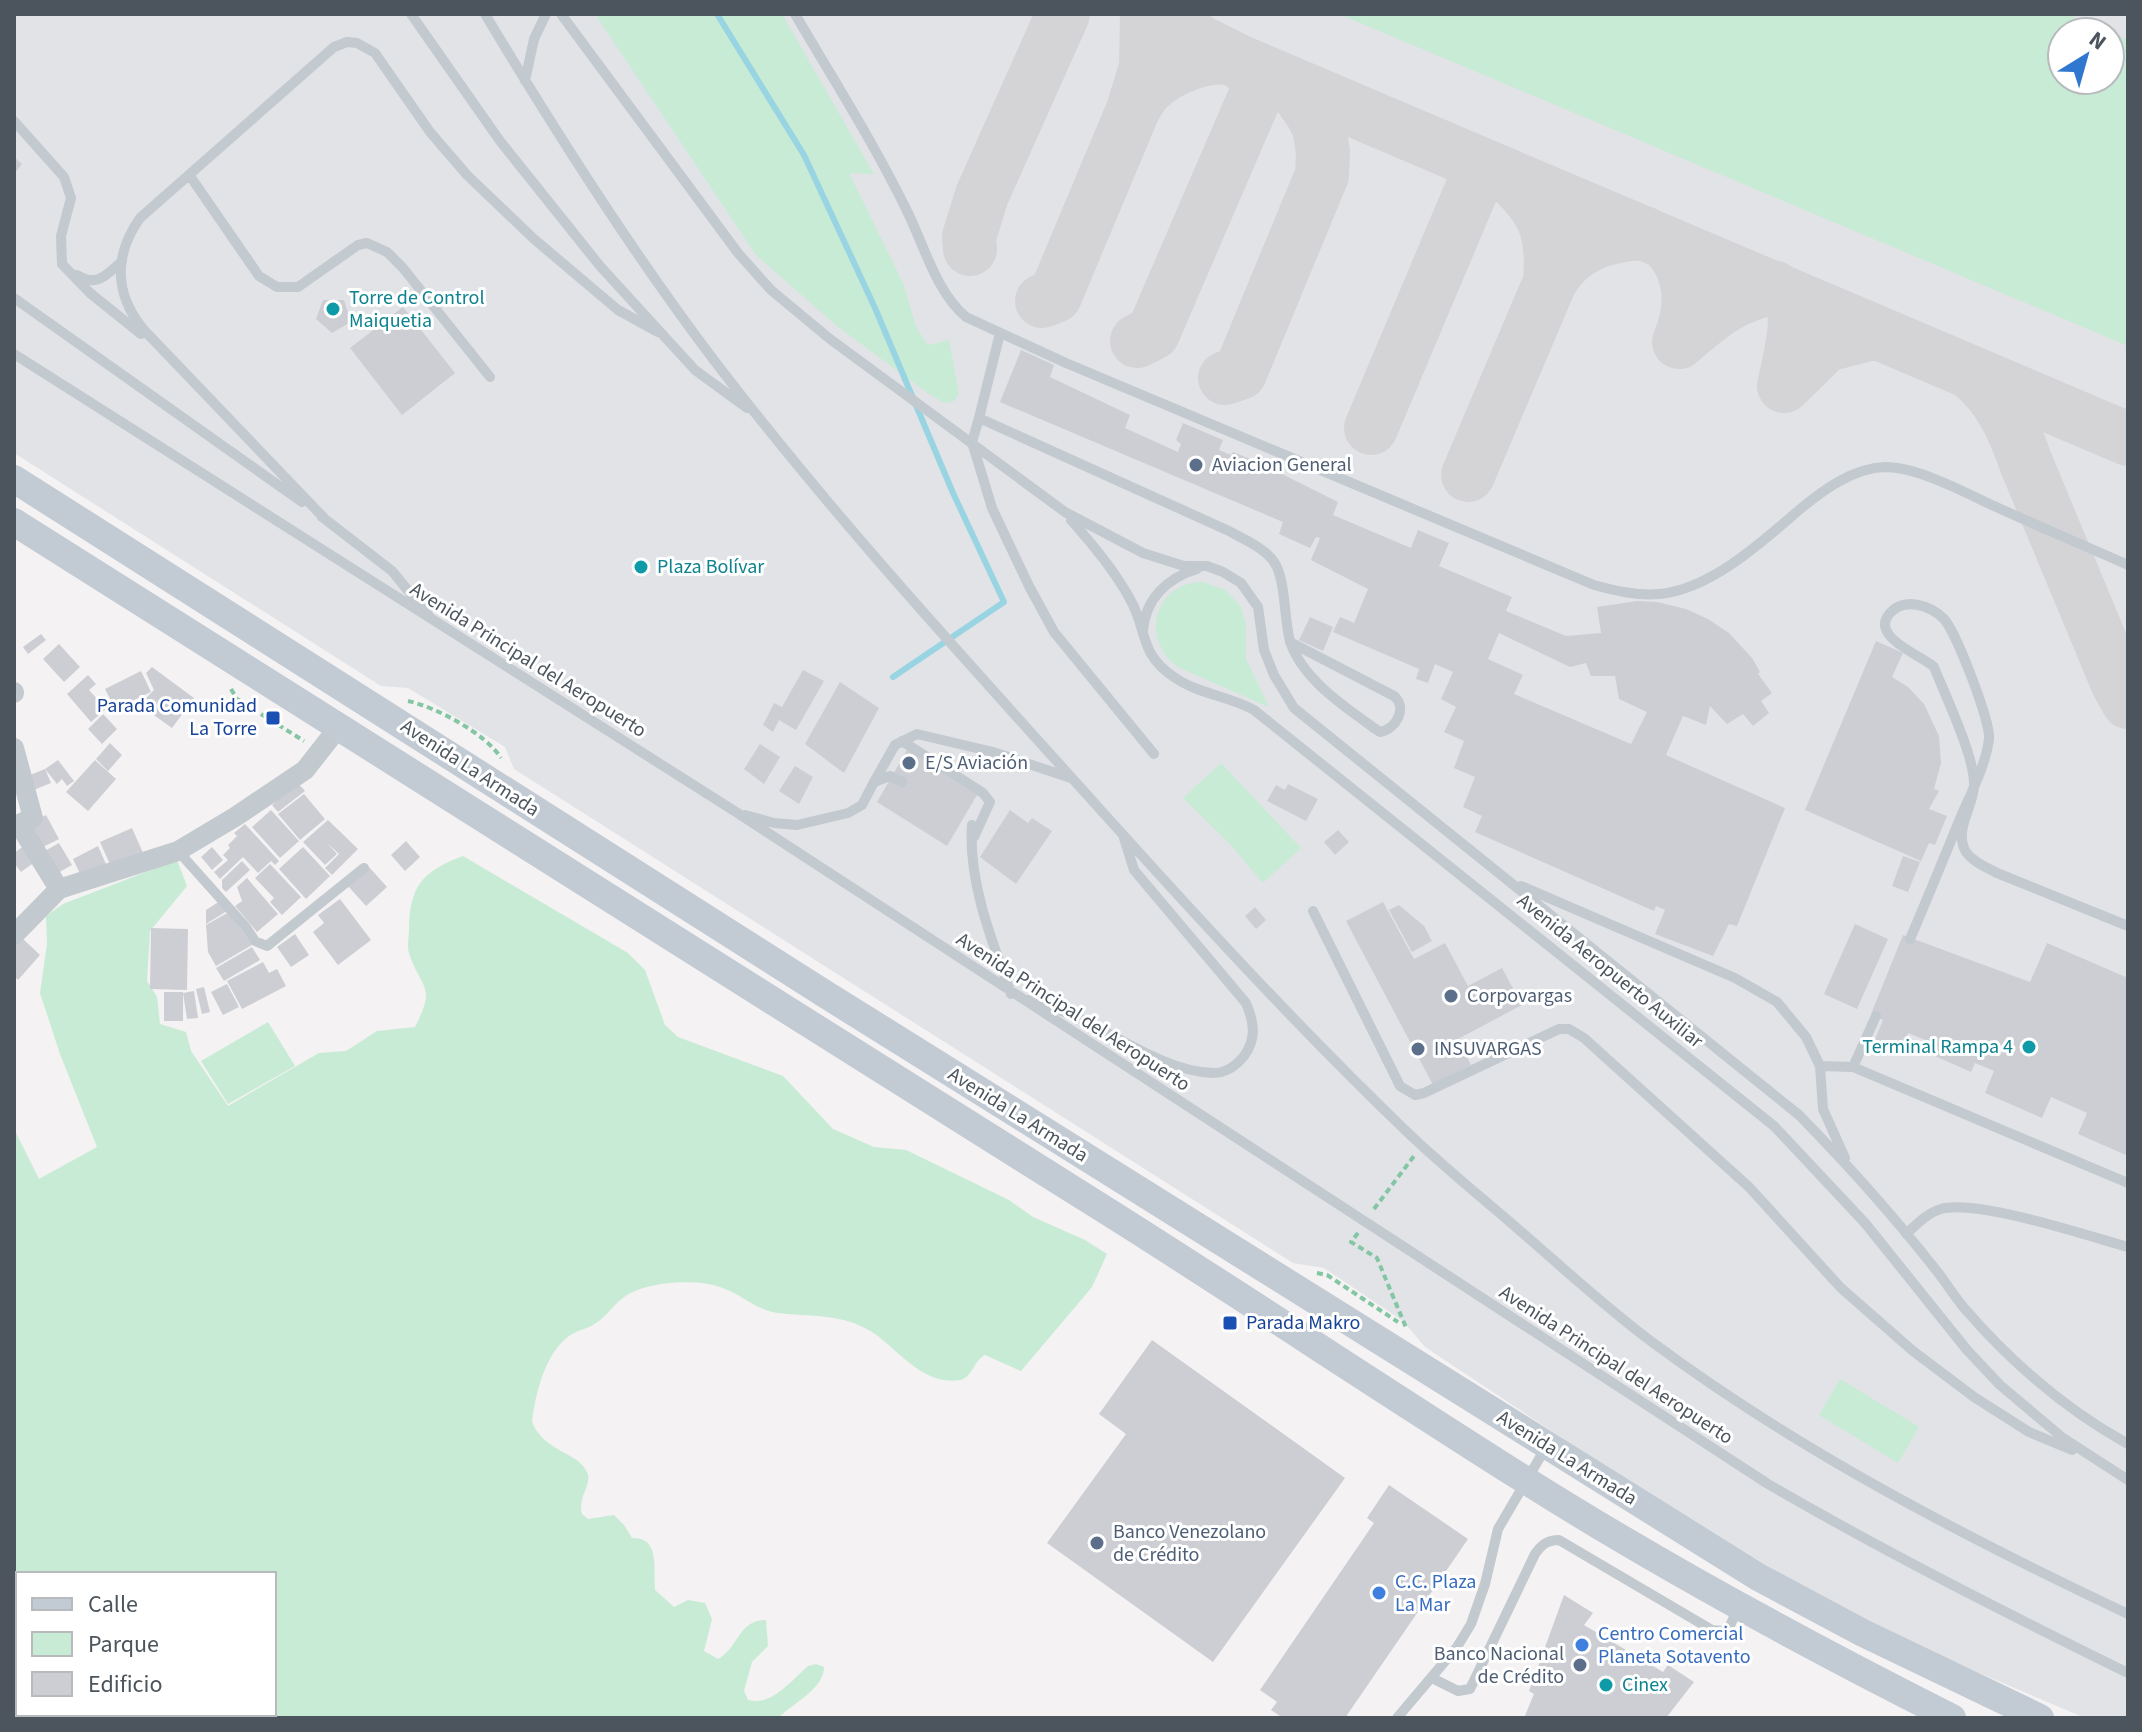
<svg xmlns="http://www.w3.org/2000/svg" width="2142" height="1732" font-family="'Source Sans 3',sans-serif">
	<rect width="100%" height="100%" fill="#f4f2f2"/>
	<path fill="#e2e3e6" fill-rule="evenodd" d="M14,14H2128V1718H2085L1878,1630L1701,1530L1425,1347L1403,1321L1324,1268L1293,1263L514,769L505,747L408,688L381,686L14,453ZM2062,32H2110V80H2062Z"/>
	<path fill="#c7ebd5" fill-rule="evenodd" d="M595,14H782L874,174L849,173L903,283L917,329L928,345L949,340L959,394L954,401L944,403L926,392L837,326L756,255Z
		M1339,14H2066L2109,32H2062V80H2110V32L2128,40V346Z
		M1203,582L1225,590L1240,605L1246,624V659L1269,707L1180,668C1139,643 1153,582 1203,582Z
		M1221,763L1301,848L1263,883L1229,843L1183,798Z
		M463,856L628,953L645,970L665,1025L678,1037L783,1076L833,1129L874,1147L906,1150L1009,1200L1033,1217L1085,1240L1107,1254L1092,1287L1021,1371L985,1355C974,1360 972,1378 960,1380C923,1386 899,1350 872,1332C842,1313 811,1317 778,1313C756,1310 742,1295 723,1288C698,1278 644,1281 623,1298C613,1305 606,1317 596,1323C588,1329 577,1330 569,1336C545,1353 535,1395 532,1422C544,1452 578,1452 587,1472C593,1484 577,1497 582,1514L588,1519L614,1515L624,1525L632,1538C661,1537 653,1570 655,1590L674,1607L688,1600L705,1603L712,1619L704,1651L718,1659C738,1649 739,1619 766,1620L768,1646L752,1662L744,1691L748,1700C771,1707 792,1680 808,1666L816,1664L824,1667C824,1689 793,1703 778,1718H14V1129L39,1179L97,1147L60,1054L40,993L47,944L46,916L63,904L177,860L187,886L150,931L147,981L157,997L160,1024L186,1032L191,1051L228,1106L319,1053L346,1051L377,1031L415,1027C437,984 421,990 409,953C407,946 409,936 409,928C410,884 424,871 463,856ZM18,1574H274V1714H18Z
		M268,1022L295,1066L228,1104L201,1061Z
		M1840,1379L1919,1427L1898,1463L1819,1415Z"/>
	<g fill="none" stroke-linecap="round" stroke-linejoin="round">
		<path stroke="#99d4e3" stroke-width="6" d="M717,14L804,155L875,308L953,493L1004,602L893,677"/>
		<path stroke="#d4d4d6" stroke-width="54" d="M1147,14L1146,67L1133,110C1137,103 1141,95 1147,89C1166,70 1213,48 1239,62C1248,67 1255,77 1260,85L1282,80L1299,95L1311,112L1319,127L1323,152L1322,175L1240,373L1225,378
			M1168,14L1198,41L1238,61L2128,439
			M1507,175C1545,209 1554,232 1550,282C1570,246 1604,235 1644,233
			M1664,242C1693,268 1694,308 1679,342C1709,316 1734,294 1775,288C1782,293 1790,298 1793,307C1799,327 1788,366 1784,386L1826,345L1876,332
			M970,249L969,237L982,195L1063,14
			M1042,301L1055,296L1133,110
			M1137,341L1153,333L1260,85
			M1971,373C2000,397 2014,428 2026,463L2118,684L2128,702
			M1371,428L1477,177
			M1468,475L1550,282"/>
	</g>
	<path fill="#cdced4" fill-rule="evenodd" d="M14,157L22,164L14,174Z
		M323,300H344L351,322L332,333L316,319Z
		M403,307L455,373L402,415L350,348Z
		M1021,350L1054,365L1050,377L1130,415L1125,428L1178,452L1181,444L1176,440L1183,423L1223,440L1219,450L1231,455L1233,452L1260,463L1338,502L1333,515L1411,548L1418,530L1449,543L1439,566L1512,597L1506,611L1566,636L1601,633L1597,607L1637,601L1657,602L1686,609L1708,619L1729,633L1752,658L1760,672L1758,674L1772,693L1761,701L1769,713L1753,726L1743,714L1727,724L1710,706L1706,725L1683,716L1666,755L1785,808L1737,926L1729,924L1713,956L1655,934L1665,910L1656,906L1654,911L1475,832L1482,816L1463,807L1475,777L1454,768L1464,741L1444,732L1456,707L1441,699L1453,672L1435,664L1428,683L1416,679L1419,669L1333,632L1340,617L1354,623L1368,589L1311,560L1320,538L1316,537L1310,548L1279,534L1283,522L1000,402ZM1499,633L1570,667L1586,663L1591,676H1615L1619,699L1647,712L1631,744L1514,694L1523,675L1488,659Z
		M1310,617L1333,627L1323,651L1299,640Z
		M41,634L46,640L28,654L23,647Z
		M1876,641L1903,653L1892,677L1908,687L1924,704L1939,736L1941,763L1934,789L1939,791L1929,809L1947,816L1935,845L1929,843L1921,861L1805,810Z
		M59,644L80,667L64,682L43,659Z
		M152,667L194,698L172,728L151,713L146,698L154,690L146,673Z
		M803,670L824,681L796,730L779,720L773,732L763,725L774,703L782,707Z
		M141,671L151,692L115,709L105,689Z
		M88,675L96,684L89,690L106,709L91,722L67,694Z
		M840,682L879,708L844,773L805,744Z
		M103,714L117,729L102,744L88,729Z
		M110,743L122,755L108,771L96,759Z
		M760,744L780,757L764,784L744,769Z
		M907,750L977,795L947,846L877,802Z
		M58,760L74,781L67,786L62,779L57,784L45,769Z
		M95,760L116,779L88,811L66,792Z
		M795,766L813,777L799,804L779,791Z
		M45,769L51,783L31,791L25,777Z
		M297,782L305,791L278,812L272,805Z
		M1288,784L1318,799L1306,821L1267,801L1276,785L1285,790Z
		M304,794L325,819L300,840L278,814Z
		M271,810L299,841L280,858L252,827Z
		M1010,810L1028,823L1032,818L1052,831L1016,884L980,857Z
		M46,815L59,839L41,848L28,824Z
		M328,820L358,849L332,875L325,868L339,854L327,843L337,854L325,865L303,842Z
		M245,824L279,861L275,865L271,861L258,873L243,857L220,879L214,872L228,860L223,855L230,848L228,845L237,836L234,833Z
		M132,828L144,855L112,869L100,842Z
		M1338,830L1349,842L1335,855L1324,842Z
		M406,841L420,857L405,871L391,855Z
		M59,843L72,865L56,874L43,852Z
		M24,846L35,862L21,872L14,863V853Z
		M98,846L106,864L81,876L73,859Z
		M212,847L223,860L212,870L201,857Z
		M303,847L330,876L306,899L279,869Z
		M1903,856L1920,862L1908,892L1892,886Z
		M242,861L250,870L226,892L222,888V880Z
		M270,864L301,897L282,915L270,902L274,898L255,878Z
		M369,867L387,887L366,906L348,886Z
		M247,878L278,914L257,932L235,906L242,901L237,887Z
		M340,899L371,940L338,965L313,932L324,923L318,915Z
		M220,901L227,911L206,924V910Z
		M1383,902L1414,959L1445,943L1468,986L1502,968L1522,1005L1458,1039L1471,1065L1433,1085L1346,921Z
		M1399,905L1424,926L1432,941L1412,952L1389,910Z
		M1255,907L1266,920L1256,929L1245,916Z
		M229,912L252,945L216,966L208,952L206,925Z
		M1855,924L1888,939L1857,1009L1824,994Z
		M151,928L188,929L187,990L150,989Z
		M295,934L309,955L291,967L277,947Z
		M1903,935L2030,982L2047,943L2128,978V1156L2078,1134L2087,1113L2051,1097L2042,1118L1985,1093L1994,1071L1975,1063L1971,1072L1928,1053L1933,1043L1908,1033L1899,1055L1873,1044L1883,1020L1871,1014Z
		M22,938L40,955L18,980L14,976V947Z
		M252,947L260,960L224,981L216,968Z
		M263,962L269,973L277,969L286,986L242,1009L227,981Z
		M227,984L239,1007L223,1015L211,992Z
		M204,987L210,1012L202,1014L196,989Z
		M194,991L198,1018L187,1019L183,993Z
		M164,992H183V1021H164Z
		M1152,1340L1345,1478L1213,1662L1047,1543L1126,1434L1099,1414Z
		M1389,1485L1468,1539L1345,1718H1283L1271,1710L1277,1702L1260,1690L1374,1523L1367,1518Z
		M1564,1595L1593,1613L1584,1625L1663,1672L1668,1665L1694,1682L1666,1718H1524L1534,1694L1529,1691Z"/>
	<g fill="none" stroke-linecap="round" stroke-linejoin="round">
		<path stroke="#83c6a4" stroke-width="4" stroke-dasharray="6 4" stroke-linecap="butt" d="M231,689L237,699L304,741
			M408,701C436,707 486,734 501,758
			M1374,1209L1414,1156
			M1358,1233L1351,1242L1377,1258L1407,1330
			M1317,1273L1327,1275L1398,1322"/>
		<path stroke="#c2c9cf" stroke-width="10" d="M411,14L500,141L600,266L695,370L747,408
			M485,14C555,131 628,246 710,355C830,513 965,659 1098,807C1197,917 1297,1026 1404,1129C1440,1164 1480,1196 1518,1229C1562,1267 1605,1307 1652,1342C1799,1451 1963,1536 2128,1614
			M561,14L738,253L771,290L830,339L1065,512L1143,553L1184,566H1207L1223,572L1241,583L1258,607L1264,650L1274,675L1294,708L1799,1115C1846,1163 1891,1213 1932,1265C1944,1279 1953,1295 1965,1309C2011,1362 2066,1410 2128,1444
			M795,14C833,79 874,143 907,211C924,245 936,292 966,317L1066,363L1594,585C1616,591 1637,596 1660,594C1711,589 1762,542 1799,510C1823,490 1853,468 1885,467C1918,467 1964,492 1994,506C2038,526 2083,545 2128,565
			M525,81L534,39L546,14
			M14,121L64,177L71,198L61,236L62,264L90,293L141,334
			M190,176L259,276L277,287H298L358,245L367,243L387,252L403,268L490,377
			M77,275C96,288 108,274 122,261
			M14,298L302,502
			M1000,333L979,418L1229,531C1243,539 1265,548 1274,562C1286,579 1284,621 1290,641C1302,680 1349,710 1380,732C1396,729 1408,708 1394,696L1290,642
			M14,354L736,812L1768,1484C1885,1552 2006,1613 2128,1673
			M979,418L972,442L992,508L1029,586L1054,632L1154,754
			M321,516L392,571L429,616
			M324,518L143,329C114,293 114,255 140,218L334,47L347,42L357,43L375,53L430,132L467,175L534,239L618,310L658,332
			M1071,520C1093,545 1114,570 1130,599C1148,630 1138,653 1174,677C1198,694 1229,696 1254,710L1774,1126L1865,1223L1967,1350L2000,1385L2063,1438L2128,1480
			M1143,631C1145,599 1167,578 1197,569
			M902,741L983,793L990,802L974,837
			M874,782L895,745L917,734L993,752L1071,778
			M745,815L774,823L797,825L848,813L862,805L874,782L890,776L902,782
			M972,825C968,882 992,941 1011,994
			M178,851L245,926L255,941L267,946L364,868
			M1521,886L1735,978L1777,1002L1806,1037L1820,1066L1823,1109L1845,1158
			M1313,911L1400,1086L1415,1095L1424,1093L1559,1029H1569L1584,1038L1749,1187L1841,1288L1913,1351L1974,1397L2029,1432L2072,1450
			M1910,939C1928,897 1945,855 1962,814C1972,791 1986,764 1989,739C1991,722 1956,632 1944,619C1930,605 1904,597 1890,613C1869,637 1921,655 1934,667C1945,695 1975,757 1974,785C1974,807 1953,830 1966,852C1973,862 1986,867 1997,873L2128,926
			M1028,1000C1044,1005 1060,1010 1075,1016C1116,1035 1167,1072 1213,1073C1226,1073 1236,1066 1244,1056C1257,1038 1254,1022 1246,1003L1134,870L1124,838
			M1820,1066L1853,1067L2128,1183
			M1853,1067L1876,1016
			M1906,1234C1916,1225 1927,1213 1941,1209C1977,1199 2088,1236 2128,1247
			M1432,1678L1458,1691L1470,1689L1535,1554C1542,1544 1548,1540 1559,1540L1712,1630L1722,1631L1729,1628L1738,1608
			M1397,1718L1457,1647L1471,1624L1485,1584L1498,1529L1546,1447"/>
		<path stroke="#c2c9cf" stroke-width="20" d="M14,692V693
			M14,748L33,818L19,824L59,889
			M14,935L59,889L178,851L235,817L305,770L338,728"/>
		<path stroke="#c2cad3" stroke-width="28" d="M14,479L825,994L1758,1577L1863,1633L2040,1718
			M14,522C381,756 750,986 1118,1218C1254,1304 1387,1393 1522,1478C1661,1566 1805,1644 1952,1718"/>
	</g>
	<g fill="#0f9aa8" stroke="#fff" stroke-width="3">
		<circle cx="333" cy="309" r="8"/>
		<circle cx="641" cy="567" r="8"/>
		<circle cx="2029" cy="1047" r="8"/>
		<circle cx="1606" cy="1685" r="8"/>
	</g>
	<g fill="#5c6f8a" stroke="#fff" stroke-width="3">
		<circle cx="1196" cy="465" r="8"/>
		<circle cx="909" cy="763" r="8"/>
		<circle cx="1451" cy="996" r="8"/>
		<circle cx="1418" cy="1049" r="8"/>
		<circle cx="1097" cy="1543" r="8"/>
		<circle cx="1580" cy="1665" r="8"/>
	</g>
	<g fill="#1a4fb4" stroke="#fff" stroke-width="3">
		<rect x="265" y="710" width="16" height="16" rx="4"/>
		<rect x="1222" y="1315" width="16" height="16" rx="4"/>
	</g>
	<g fill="#3f7fe0" stroke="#fff" stroke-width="3">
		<circle cx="1379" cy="1593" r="8"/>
		<circle cx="1582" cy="1645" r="8"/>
	</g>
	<g text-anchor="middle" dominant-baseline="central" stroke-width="6" stroke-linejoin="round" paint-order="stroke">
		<g font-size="20" fill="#0d838f" stroke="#fff" text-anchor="start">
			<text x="349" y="298">Torre de Control<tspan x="349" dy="23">Maiquetia</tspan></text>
			<text x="657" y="567">Plaza Bolívar</text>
			<text x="2013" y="1047" text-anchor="end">Terminal Rampa 4</text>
			<text x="1622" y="1685">Cinex</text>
		</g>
		<g font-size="20" fill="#4e5e75" stroke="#fff" text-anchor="start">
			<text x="1212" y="465">Aviacion General</text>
			<text x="925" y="763">E/S Aviación</text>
			<text x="1467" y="996">Corpovargas</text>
			<text x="1434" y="1049">INSUVARGAS</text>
			<text x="1113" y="1532">Banco Venezolano<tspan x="1113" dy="23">de Crédito</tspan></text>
			<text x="1564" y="1654" text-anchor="end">Banco Nacional<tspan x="1564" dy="23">de Crédito</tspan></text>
		</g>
		<g font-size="20" fill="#4c555d" stroke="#fff">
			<text transform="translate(528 660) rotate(32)">Avenida Principal del Aeropuerto</text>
			<text transform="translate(470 768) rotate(33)">Avenida La Armada</text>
			<text transform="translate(1610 971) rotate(39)">Avenida Aeropuerto Auxiliar</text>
			<text transform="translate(1073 1012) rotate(33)">Avenida Principal del Aeropuerto</text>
			<text transform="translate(1018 1115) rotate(32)">Avenida La Armada</text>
			<text transform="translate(1616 1365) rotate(33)">Avenida Principal del Aeropuerto</text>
			<text transform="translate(1567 1458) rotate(32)">Avenida La Armada</text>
		</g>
		<g font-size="20" fill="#164399" stroke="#fff" text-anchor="end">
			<text x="257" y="706">Parada Comunidad<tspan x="257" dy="23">La Torre</tspan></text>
			<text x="1246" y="1323" text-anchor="start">Parada Makro</text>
		</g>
		<g font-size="20" fill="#366cbe" stroke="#fff" text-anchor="start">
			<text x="1395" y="1582">C.C. Plaza<tspan x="1395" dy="23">La Mar</tspan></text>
			<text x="1598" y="1634">Centro Comercial<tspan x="1598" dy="23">Planeta Sotavento</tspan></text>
		</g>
	</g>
	<rect width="2142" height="1732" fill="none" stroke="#4c555d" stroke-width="32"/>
	<rect x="16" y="1572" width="260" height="144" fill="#ffffff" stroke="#b7bbbe" stroke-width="2"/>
	<rect x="32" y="1598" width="40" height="12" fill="#c2cad3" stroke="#b7bbbe" stroke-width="2"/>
	<text x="88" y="1612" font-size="24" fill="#4c555d">Calle</text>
	<rect x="32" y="1632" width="40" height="24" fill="#c7ebd5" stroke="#b7bbbe" stroke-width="2"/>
	<text x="88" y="1652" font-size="24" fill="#4c555d">Parque</text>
	<rect x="32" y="1672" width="40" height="24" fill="#cdced4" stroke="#b7bbbe" stroke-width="2"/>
	<text x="88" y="1692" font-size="24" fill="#4c555d">Edificio</text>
	<g transform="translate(2086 56) rotate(37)"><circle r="38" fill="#ffffff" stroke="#b7bbbe" stroke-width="2"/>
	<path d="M0-6L14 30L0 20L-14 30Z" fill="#3077d0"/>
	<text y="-12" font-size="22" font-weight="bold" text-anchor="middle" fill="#4c555d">N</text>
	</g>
</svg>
